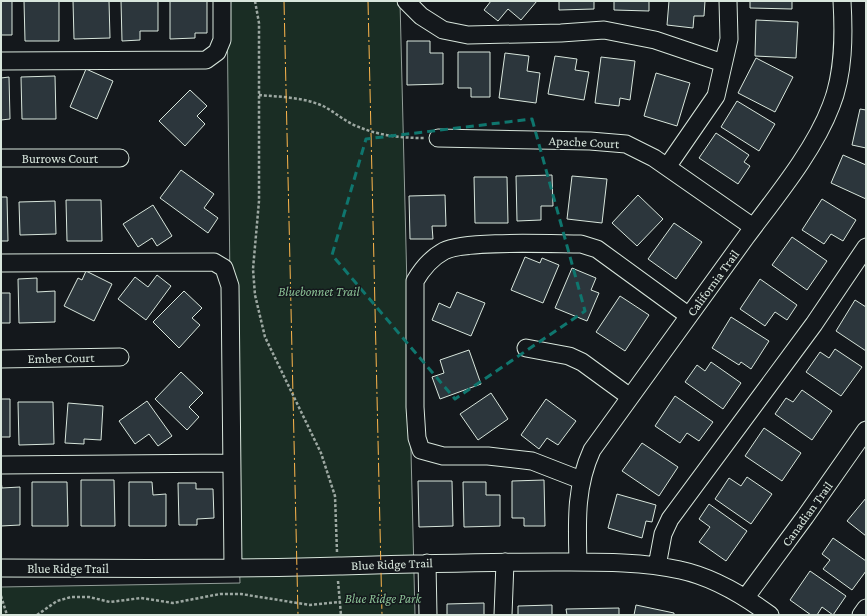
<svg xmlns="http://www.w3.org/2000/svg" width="867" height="616" font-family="'Crimson Pro',serif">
	<rect width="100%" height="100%" fill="#14181c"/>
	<path fill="#1a2d24" stroke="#939e99" d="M227,1H400L415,615H1V587L240,583L230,286Z"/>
	<path fill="#2c363c" stroke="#d8e6dc" d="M1,1H12V35H1Z
		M24,1H59V41H25Z
		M73,1H109L110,38L74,39Z
		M121,1H158V31H140V40L122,41Z
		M170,1H207V33H195V38L170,39Z
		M491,1H537L521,20L508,9L498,21L484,10Z
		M559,1H594V9L559,10Z
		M614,1H649V11L614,10Z
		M669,1H705L704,16H694L693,28L667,25Z
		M750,1H792V9L750,8Z
		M756,20L798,22L796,58L755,56Z
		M407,41H430V53H443V84L407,85Z
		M458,52H490V97H471V88H458Z
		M505,53L529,56L527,71L540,73L536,103L499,98Z
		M555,56L577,59L575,70L589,72L584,100L548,94Z
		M601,57L635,61L630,100L620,98L619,106L595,103Z
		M756,58L793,77L775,112L738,93Z
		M86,69L113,81L97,119L70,107Z
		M656,73L690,83L677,126L644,116Z
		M55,76L56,119H22L21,77Z
		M9,77L10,119L1,120V78Z
		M190,90L207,106L197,116L205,124L185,146L159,121Z
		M737,101L775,124L759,151L721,127Z
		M860,109L866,110V148L852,145Z
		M716,133L749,155L744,162L750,166L738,184L699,158Z
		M843,155L866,165V199L831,183Z
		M181,170L214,194L204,208L218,218L208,233L160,198Z
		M552,175L553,206H541V220L517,221L516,176Z
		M572,176L607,179L602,223L567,219Z
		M474,177H507L508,223H475Z
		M445,195L446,226H432L433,239H410L409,196Z
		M638,195L663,219L637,246L612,223Z
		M1,197H7L8,241H1Z
		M822,199L856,220L843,241L831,234L824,244L802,230Z
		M66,200H101L102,241H67Z
		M55,201L56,234L20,235L19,202Z
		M153,205L172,236L157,246L152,238L138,247L123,224Z
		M674,223L702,242L676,279L648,259Z
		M792,237L827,261L807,290L772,265Z
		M525,257L540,263L542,258L559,265L543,303L511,290Z
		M572,268L596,278L591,290L599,293L587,321L555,308Z
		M86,271L112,284L94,321L64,306L78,278L82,280Z
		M157,275L171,286L146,320L118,299L135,277L148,287Z
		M37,278V292L55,291V322L19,323L18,279Z
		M760,279L797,305L787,320L775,312L765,326L740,309Z
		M184,291L202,308L192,318L200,325L179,348L153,322Z
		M457,292L485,303L471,336L432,320L439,303L450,308Z
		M1,293H10V323H1Z
		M620,296L649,315L625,351L596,332Z
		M855,300L866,307V351L836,331Z
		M731,317L769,341L751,369L741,362L739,365L712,348Z
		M835,349L862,367L841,396L806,372L820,352L829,358Z
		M469,350L481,384L440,399L432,377L444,373L440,360Z
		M711,362L741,383L723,409L685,382L697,365L705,371Z
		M181,372L203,393L189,407L199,417L187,430L155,399Z
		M802,390L832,411L812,440L775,414L786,398L793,402Z
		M491,393L508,419L478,440L460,414Z
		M675,396L713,422L699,441L687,433L680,443L655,426Z
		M1,399H10V437H1Z
		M546,399L576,421L558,445L547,438L539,449L521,435Z
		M147,401L172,436L158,446L149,434L135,444L119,421Z
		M18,402H53L54,444L19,445Z
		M68,403L103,406L101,440L84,439V444L65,443Z
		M764,428L801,453L782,481L745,456Z
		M642,443L678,467L659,496L622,471Z
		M747,477L772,494L751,524L715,499L729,478L741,486Z
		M81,480H114L115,526H81Z
		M544,480L545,526H524V518H512V481Z
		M1,481L2,488L20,487V525L1,526Z
		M418,481H452L453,526L419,527Z
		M32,482H67L68,526H32Z
		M129,482H152L153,495L166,494V526H129Z
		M463,482H486V495H500V526L464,527Z
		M178,483H196V489H213L214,518L197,519V525H179Z
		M617,494L656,505L652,522L646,521L642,538L608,528Z
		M866,498V536L847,521Z
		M709,504L747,531L726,561L699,542L710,527L699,519Z
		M833,538L866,561V571L852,590L823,569L830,560L822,554Z
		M810,571L846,596L833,615L822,607L817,615H811L790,600Z
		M484,603V615H447V604Z
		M552,605V615H518V606Z
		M636,605L674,613V615H634Z
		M619,608V615H567L566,609Z"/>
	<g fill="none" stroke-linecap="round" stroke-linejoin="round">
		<defs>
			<path id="minor" d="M406,1L421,16L443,30L468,35L561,33L604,30L655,40L723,63
				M1,61L206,60L217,52L222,40V1
				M438,138L590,141L626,144L654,158L753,227
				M1,158H120
				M667,167L716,96L729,39L728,1
				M1,263L214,262L224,268L230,286L233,567
				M526,348L569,356L582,362L630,397
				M1,359L120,357
				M1,465L231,463
				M581,480L532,461L488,456H443L421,450L417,438L415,407V281C422,269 431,258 444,251C465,240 553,244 581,244L597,249L689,316
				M578,562C577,523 575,487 592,450C643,379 695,308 746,237C775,198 814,151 831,106C844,74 844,35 842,1
				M427,563L428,615
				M657,566L663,534L670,519L814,324L866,247
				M1,568C113,568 226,570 339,566C411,564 482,562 554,562C593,562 642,561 680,570C713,577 743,595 770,615
				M746,597L805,517L866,430
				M503,615L505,562
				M861,615L866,608"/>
		</defs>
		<use href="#minor" stroke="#d8e6dc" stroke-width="19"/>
		<path stroke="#9da8a2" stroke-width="2.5" stroke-dasharray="3 2" stroke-linecap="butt" d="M255,1L259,23V201L253,269L255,295L265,337L321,453L335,496L337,552
			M259,95C280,97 303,97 323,106C333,111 342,119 352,124C375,135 398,138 424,138
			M338,581L341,615
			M1,596L7,615
			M37,615L57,601L71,597H89L110,602L141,598L173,603L220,594H241L310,605L340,602"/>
		<use href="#minor" stroke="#14181c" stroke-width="17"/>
		<path stroke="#ffb74d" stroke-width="1" stroke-dasharray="14 3 2 3" stroke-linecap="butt" d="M284,1L298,615
			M368,1L382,615"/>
	</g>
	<path fill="none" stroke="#0f766e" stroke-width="3" stroke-dasharray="8 5" stroke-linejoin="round" d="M532,119L585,311L455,399L332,255L366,139Z"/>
	<g text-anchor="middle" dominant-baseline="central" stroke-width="3" stroke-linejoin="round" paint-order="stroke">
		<g font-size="13" fill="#d8e6dc" stroke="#14181c">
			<text transform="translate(584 142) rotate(3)">Apache Court</text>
			<text x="60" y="158">Burrows Court</text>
			<text transform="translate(713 283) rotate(-54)">California Trail</text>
			<text transform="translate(61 358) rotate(-1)">Ember Court</text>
			<text transform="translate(807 514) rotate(-54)">Canadian Trail</text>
			<text transform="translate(392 564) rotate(-2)">Blue Ridge Trail</text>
			<text x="68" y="568">Blue Ridge Trail</text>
		</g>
		<g font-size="13" font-style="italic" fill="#8ac095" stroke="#14181c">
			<text x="319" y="291">Bluebonnet Trail</text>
			<text x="383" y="598">Blue Ridge Park</text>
		</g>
	</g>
	<rect width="867" height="616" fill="none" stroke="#d8e6dc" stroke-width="4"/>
</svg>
